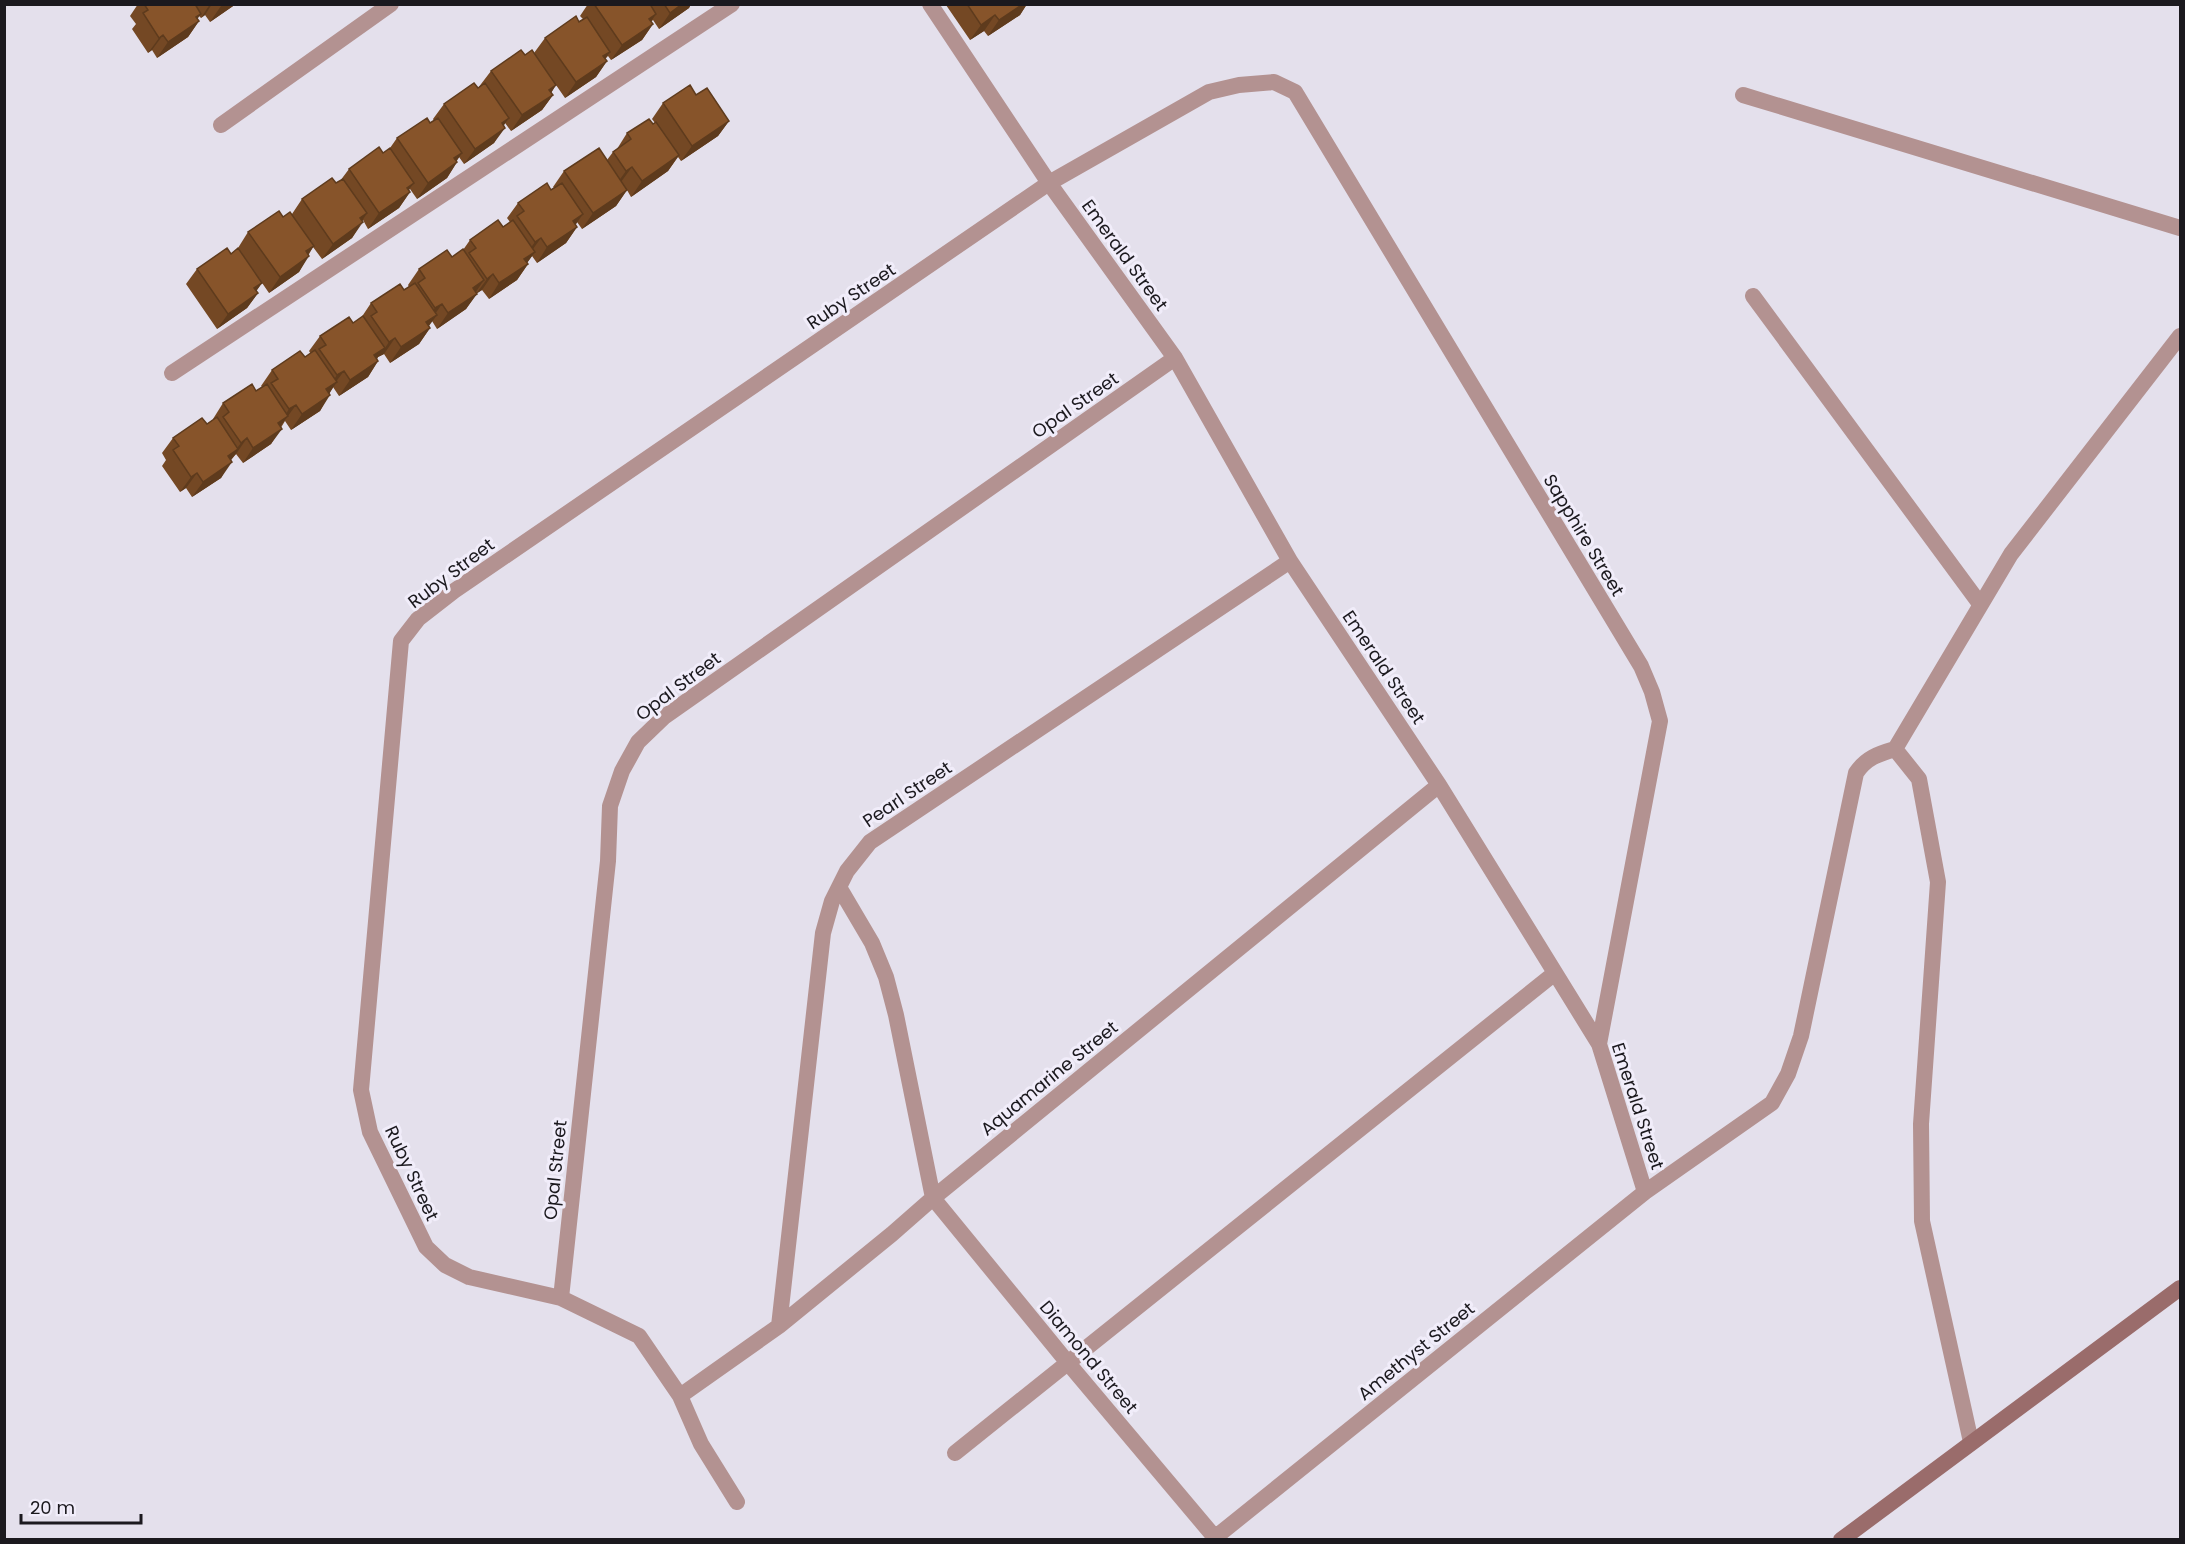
<svg xmlns="http://www.w3.org/2000/svg" width="2185" height="1544" font-family="Poppins,sans-serif">
	<rect width="100%" height="100%" fill="#e4e0ec"/>
	<g fill="none" stroke-linecap="round" stroke-linejoin="round">
		<path stroke="#b39291" stroke-width="16" d="M930,4L1049,183L1175,358L1290,561L1439,785L1599,1044L1645,1192
			M1743,95L2180,228
			M221,125L391,4
			M1753,296L1980,604
			M172,373L732,4
			M1895,749L1919,779L1938,882L1921,1124L1922,1221L1971,1442
			M839,887L872,943L886,977L896,1015L933,1198L1068,1363L1217,1540
			M561,1298L608,861L610,806L622,771L638,742L664,717L1175,358
			M779,1326L823,933L832,901L847,871L870,842L1290,561
			M680,1396L779,1326L892,1234L933,1198L1439,785
			M955,1453L1555,973
			M737,1502L701,1444L680,1396L639,1336L561,1298L469,1277L445,1265L426,1247L370,1132L361,1090L401,641L418,619L454,591L1049,183L1209,92L1239,85L1274,82L1295,92L1641,666L1652,692L1660,721L1599,1044
			M1212,1540L1645,1192L1772,1103L1788,1074L1801,1036L1856,773C1866,758 1878,754 1895,749L2011,554L2180,336"/>
		<path stroke="#9a6c6b" stroke-width="16" d="M1841,1540L2180,1288"/>
	</g>
	<path fill="#744824" d="M138,4H236L210,22L205,15L201,18L199,16L197,19L199,21L188,37L157,58L152,50L148,53L132,29L136,24L130,16Z
		M588,4H691L689,8L659,29L653,20L651,22L653,24L642,40L611,60L608,56L605,59L607,61L596,77L565,98L556,85L551,93L553,95L542,110L511,131L505,123L494,143L464,164L459,157L456,161L457,162L447,178L417,199L410,189L409,190L410,192L399,208L368,229L363,220L352,238L322,259L313,247L299,272L269,293L238,248L248,232L283,217L292,214L302,199L336,183L340,181L349,169L383,153L390,148L397,138L430,123L434,121L433,119L444,104L478,88L491,71L525,55L534,53L545,38L583,19L580,16Z
		M1027,4L1020,15L988,36L984,31L970,40L946,5Z
		M696,95L729,121L718,136L681,161L678,157L668,171L631,197L627,190L616,206L582,229L577,222L575,225L577,227L566,243L537,263L532,256L527,263L528,264L517,280L489,299L482,290L477,293L466,309L437,329L432,321L428,326L430,328L419,344L390,363L384,354L378,357L377,359L378,361L368,377L339,396L333,387L320,411L291,430L285,421L271,444L243,463L236,454L231,460L221,478L192,497L186,488L180,492L162,466L166,460L162,453L173,438L207,424L213,420V419L223,403L256,391L262,387L261,386L272,370L305,357L311,354L309,351L320,336L353,323L361,318L371,303L404,290L409,287L408,285L419,269L452,257L463,250L470,240L503,227L510,222L507,218L518,203L554,188L553,187L564,171L607,160L613,152L617,149L627,133L655,123L652,119L663,103Z
		M231,254L262,283L256,291L258,293L247,308L217,329L186,284L197,269Z"/>
	<path fill="#5e3b1d" d="M210,4H212L205,15L201,18Z
		M224,4H236L210,22L221,6Z
		M682,4H691L689,8L659,29L670,13Z
		M1023,4H1027L1020,15L988,36L999,20Z
		M201,14L192,26L199,21L188,37L157,58L168,42Z
		M656,14L647,28L653,24L642,40L611,60L622,45L649,19Z
		M995,15L984,31L970,40L981,25Z
		M163,35L152,50L148,53L159,38Z
		M610,52L601,65L607,61L596,77L565,98L576,82L603,56Z
		M556,85L547,99L553,95L542,110L511,131L522,115L549,90Z
		M509,118L499,132L505,128L494,143L464,164L475,149L502,123Z
		M729,121L718,136L681,161L692,146Z
		M462,153L454,165L457,162L447,178L417,199L428,183L454,158Z
		M679,155L668,171L631,197L642,181Z
		M632,167L621,182L615,186L626,171Z
		M414,183L404,196L410,192L399,208L368,229L379,213L407,188Z
		M627,190L616,206L582,229L593,213Z
		M367,213L359,226L363,222L352,238L322,259L333,244L360,218Z
		M583,214L572,230L573,221Z
		M577,227L566,243L537,263L547,247Z
		M541,238L530,253L524,257L535,242Z
		M314,246L304,260L309,256L299,272L269,293L280,277L306,251Z
		M535,252L524,267L528,264L517,280L489,299L499,283L524,259Z
		M493,274L482,290L476,294L487,279Z
		M484,280L473,296V288Z
		M262,283L252,297L258,293L247,308L217,329L228,314L254,288Z
		M477,294L466,309L437,329L448,313Z
		M442,304L433,317L437,315L426,330L415,338L435,308Z
		M430,328L419,344L390,363L401,347Z
		M395,338L384,354L378,357L374,364V355L385,348L389,342Z
		M378,361L368,377L339,396L350,380Z
		M344,371L335,383L337,382L326,398V389L329,387L337,375Z
		M330,395L320,411L291,430L302,414Z
		M296,405L277,431L278,423L282,420L289,409Z
		M282,429L271,444L243,463L253,448Z
		M247,438L236,454L234,456L227,465L228,456L234,452L241,443Z
		M232,462L221,478L192,497L203,482Z
		M197,473L186,488L180,492L191,477Z"/>
	<path fill="#87542a" stroke="#5e3b1d" stroke-width="1.5" d="M144,4H195L201,14L196,17L199,21L168,42L163,35L159,38L143,13L148,10Z
		M594,4H650L656,14L649,19L653,24L622,45Z
		M664,4H682L670,13Z
		M967,4H1023L999,20L995,15L981,25Z
		M576,16L579,22L587,17L610,52L603,56L607,61L576,82L545,38Z
		M521,50L525,55L532,50L556,85L549,90L553,95L522,115L491,71Z
		M474,83L478,88L485,83L509,118L502,123L505,128L475,149L444,104Z
		M690,85L696,95L707,88L729,121L692,146L663,103Z
		M427,118L430,123L438,118L462,153L454,158L457,162L428,183L397,138Z
		M649,119L653,124L656,122L679,155L642,181L632,167L626,171L613,152L631,139L627,133Z
		M379,147L383,153L390,148L414,183L407,188L410,192L379,213L349,169Z
		M599,148L627,190L593,213L564,171Z
		M332,178L336,183L343,179L367,213L360,218L363,222L333,244L302,199Z
		M547,183L551,190L562,183L583,214L573,221L577,227L547,247L541,238L535,242L517,216L524,211L518,203Z
		M279,211L283,217L290,212L314,246L306,251L309,256L280,277L248,232Z
		M498,220L503,227L513,220L535,252L524,259L528,264L499,283L493,274L487,279L469,253L476,248L470,240Z
		M227,248L231,254L238,248L262,283L254,288L258,293L228,314L197,269Z
		M463,249L484,280L473,288L477,294L448,313L442,304L435,308L418,283L425,278L419,269L447,250L452,257Z
		M415,283L437,315L426,322L430,328L401,347L395,338L389,342L371,316L377,312L371,303L400,284L404,290Z
		M363,316L385,348L374,355L378,361L350,380L344,371L337,375L319,349L326,345L320,336L349,317L353,323Z
		M315,350L337,382L326,389L330,395L302,414L296,405L289,409L271,383L278,379L272,370L300,351L305,357Z
		M252,384L256,391L267,384L288,416L278,423L282,429L253,448L247,438L241,443L223,417L229,412L223,403Z
		M217,417L238,449L228,456L232,462L203,482L197,473L191,477L173,450L179,446L173,438L202,418L207,424Z"/>
	<g text-anchor="middle" dominant-baseline="central" stroke-width="6" stroke-linejoin="round" paint-order="stroke">
		<g font-size="18" fill="#1b191e" stroke="#f1edfa">
			<text transform="translate(1125 255) rotate(54)">Emerald Street</text>
			<text transform="translate(851 296) rotate(-34)">Ruby Street</text>
			<text transform="translate(1075 405) rotate(-35)">Opal Street</text>
			<text transform="translate(1584 535) rotate(59)">Sapphire Street</text>
			<text transform="translate(451 573) rotate(-37)">Ruby Street</text>
			<text transform="translate(1384 667) rotate(56)">Emerald Street</text>
			<text transform="translate(678 686) rotate(-37)">Opal Street</text>
			<text transform="translate(907 794) rotate(-34)">Pearl Street</text>
			<text transform="translate(1049 1078) rotate(-39)">Aquamarine Street</text>
			<text transform="translate(1638 1106) rotate(72)">Emerald Street</text>
			<text transform="translate(555 1170) rotate(-84)">Opal Street</text>
			<text transform="translate(412 1173) rotate(65)">Ruby Street</text>
			<text transform="translate(1416 1351) rotate(-39)">Amethyst Street</text>
			<text transform="translate(1089 1357) rotate(50)">Diamond Street</text>
		</g>
	</g>
	<rect width="2185" height="1544" fill="none" stroke="#1b191e" stroke-width="12"/>
	<path d="M21 1514v9h120v-9" fill="none" stroke="#1b191e" stroke-width="3"/>
	<text x="30" y="1514" font-size="18" fill="#1b191e" stroke="#f1edfa" stroke-width="4.5" paint-order="stroke">20 m</text>
</svg>
